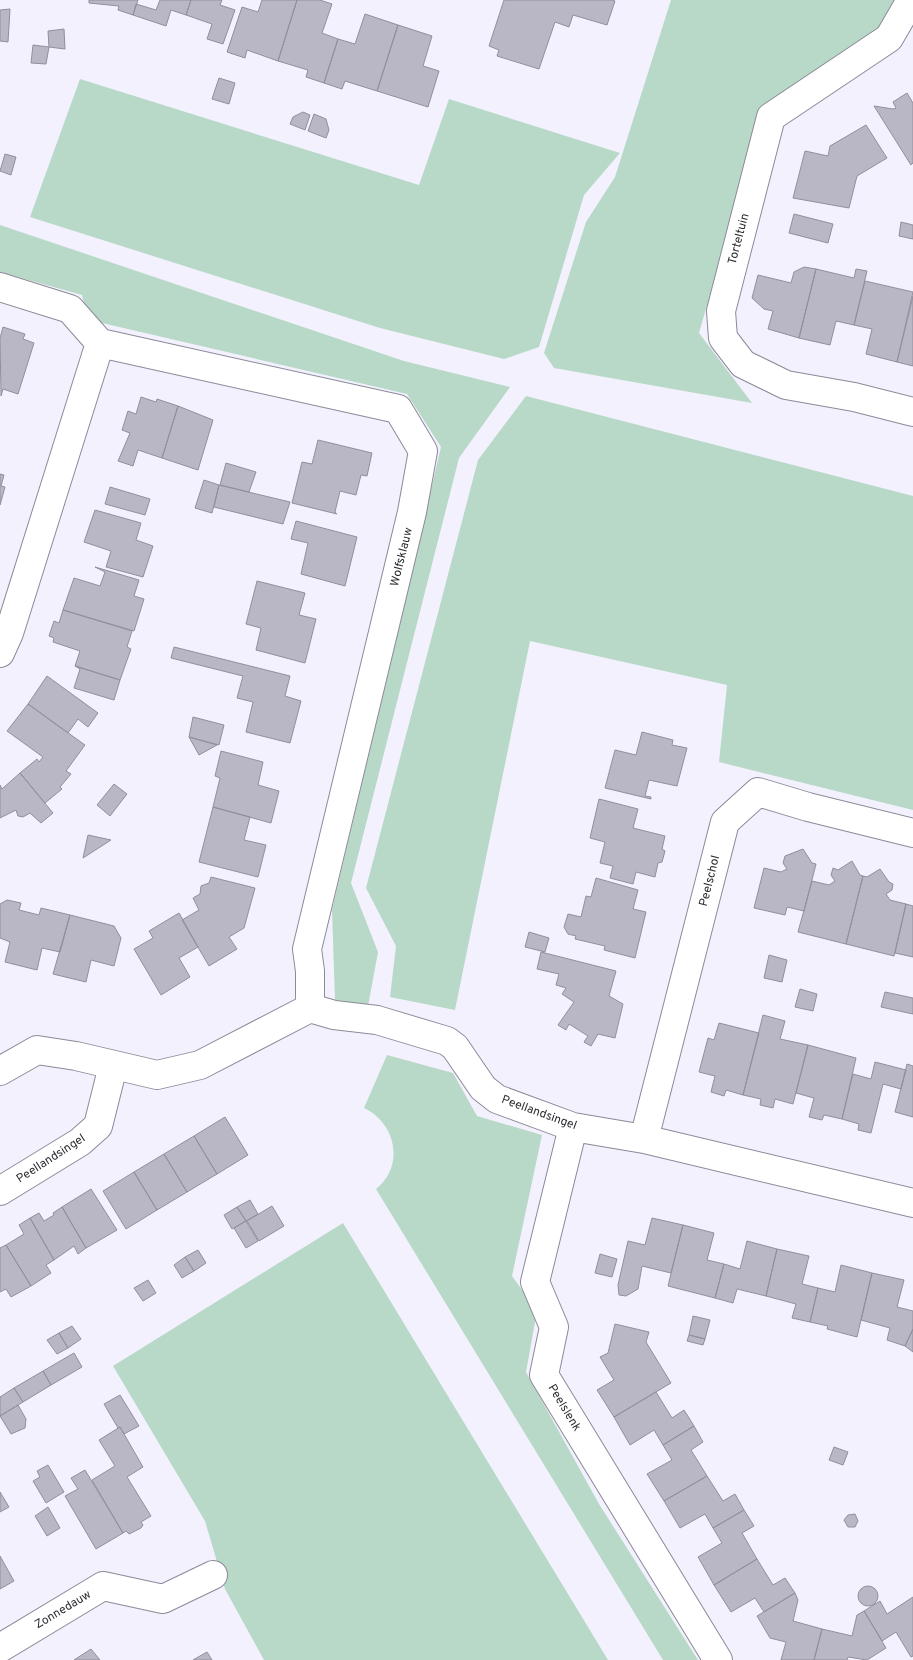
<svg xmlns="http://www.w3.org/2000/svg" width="913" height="1660" font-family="Overpass,sans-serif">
	<rect width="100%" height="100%" fill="#f3f1fd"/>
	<path fill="#b8d9c7" d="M671,0H895L893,8L878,33L765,104L699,333L752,403L554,368L544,353L586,222L615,177Z
		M80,79L419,185L449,99L620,153L584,195L539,347L504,359L380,328L30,217Z
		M0,225L404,361L510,387L459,458L351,883L378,952L368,1006L335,1000L332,910L441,447L407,394L102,323L87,316L82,295L0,272Z
		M526,396L913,496V810L719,762L727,685L530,641L455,1010L390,997L396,946L366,888L478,460Z
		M387,1055L453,1073L477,1116L542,1135L512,1276L537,1311L526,1372L599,1504L698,1660H663L376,1189C405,1166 396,1123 364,1108Z
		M343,1223L608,1660H264L225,1589L205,1521L113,1366Z"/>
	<path fill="#b9b7c5" stroke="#918f9d" d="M89,0H138L133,15L118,10L119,6L89,3Z
		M160,0H191L186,15L171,10L166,26L133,15L136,4L156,10Z
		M191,0H222L220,5L235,10L223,44L207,39L212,24L186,15Z
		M262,0H297L278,61L247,50L245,58L227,52L242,7L258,12Z
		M297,0H320L332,4L322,33L338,39L324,83L306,77L308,70L278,61Z
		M504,0H612L615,1L607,25L573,15L569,27L555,22L539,69L497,56L499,50L489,46Z
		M10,9L8,42L0,41V10Z
		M365,14L398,25L377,91L345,81L342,89L324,83L338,39L355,44Z
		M398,25L432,36L423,66L439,71L428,107L377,91Z
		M64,29L65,49L49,47L48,31Z
		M33,45L49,47L46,64L31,63Z
		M219,78L235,83L229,104L212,99Z
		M907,93L913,103V163L911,165L874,106L893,109L896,108L893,102Z
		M303,112L310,115L305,130L290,124L293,117Z
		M314,114L326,119L329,130L326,138L308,131Z
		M866,125L887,158L857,176L849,208L793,198L805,151L828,156L830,146Z
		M5,154L16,157L11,175L0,171Z
		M794,214L833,224L828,243L789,233Z
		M901,222L913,225V239L899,236Z
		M804,267L816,269L799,338L768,329L773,311L764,309L752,298L758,275L791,283L794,272Z
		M816,269L854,278L856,269L867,271L854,325L836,321L830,345L799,338Z
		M865,281L913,292L897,362L866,354L872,329L854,325Z
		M913,296V366L897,362Z
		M3,327L25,334L23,339L34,343L18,394L3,389L1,396L0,338Z
		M141,397L156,402L157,399L178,406L162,458L138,450L133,466L118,461L130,433L122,430L128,411L136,414Z
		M178,406L213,420L198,470L162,458Z
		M318,440L372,453L367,476L361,475L356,495L340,491L335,512L337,514L292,503L302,462L312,464Z
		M226,463L256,472L249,492L220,485Z
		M0,474L4,475L1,486L5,487L0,505Z
		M204,480L219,485L212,513L195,508Z
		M219,485L290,502L283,524L214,507Z
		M110,487L150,499L145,515L105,504Z
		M95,510L141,523L136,540L153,546L143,577L106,567L111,551L84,542Z
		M296,521L357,537L345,586L301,574L308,543L291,539Z
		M95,567L139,580L134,596L144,599L134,631L63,610L74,578L100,586L105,572Z
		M257,581L305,593L299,615L316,619L305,663L256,650L261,628L246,624Z
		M63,610L132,631L127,647L131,649L120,680L75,666L80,651L53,642L54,638L49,636L54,621L59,623Z
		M174,647L290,676L285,696L301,701L290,743L246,732L253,702L237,698L243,676L171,658Z
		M75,666L120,680L114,700L74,688L80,669Z
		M47,676L98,713L88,727L78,719L68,733L28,704Z
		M28,704L85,745L66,771L71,774L60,787L62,789L45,803L20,773L37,759L39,762L43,757L7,731Z
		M193,717L224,725L219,745L189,737Z
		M642,732L673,740L672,745L687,748L677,786L649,780L645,796L651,797V799L605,788L615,750L636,755Z
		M189,737L217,745L199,755Z
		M221,751L263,762L258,785L279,791L271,823L213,807L220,778L215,776Z
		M20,773L53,813L41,823L30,813L23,817L18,816L16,810L0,818V785L2,789Z
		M114,784L127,794L110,816L97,805Z
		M599,799L638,809L633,828L665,836L662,849L665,851L662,862L658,863L655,877L636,872L633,884L610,878L613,866L600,863L605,842L590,838Z
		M213,807L250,817L244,840L266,845L258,877L199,862Z
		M88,835L111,840L83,858Z
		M803,849L812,863L816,864L804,911L787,907L785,915L754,908L764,868L781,872L787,869L783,863L785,856Z
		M852,861L860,875L863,876L846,944L798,932L812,881L829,885L835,881L831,875L833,868L838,870Z
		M880,869L889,882L893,884L892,890L886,894L890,900L906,904L894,956L846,944L863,876L867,877Z
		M211,877L255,888L244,928L229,937L237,949L209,966L182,920L199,910L193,898L200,894L201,886L209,883Z
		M596,878L638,890L633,909L646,912L635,958L604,950L605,946L575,939L576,936L568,934L564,927L568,914L581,917L586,896L591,897Z
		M7,900L21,903L19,910L39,915L41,908L70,915L60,952L42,948L37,970L5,962L10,942L0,938V904Z
		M906,904L913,906V957L895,953Z
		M179,913L198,947L179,958L190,977L161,995L134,949L153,938L149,931Z
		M70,915L114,926L121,938L114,966L91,960L86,982L53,974Z
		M529,932L549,938L545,952L525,947Z
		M541,952L616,971L609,996L623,1004L615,1038L598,1034L591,1046L584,1042L588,1036L569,1024L566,1030L558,1025L574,1002L562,994L566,988L556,985L559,974L537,969Z
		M769,955L787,960L782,982L764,978Z
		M800,989L817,994L813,1011L795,1007Z
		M885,992L913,998V1014L881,1007Z
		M763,1015L785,1021L780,1039L808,1045L793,1104L775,1099L773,1108L760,1105L761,1099L743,1095Z
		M719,1023L759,1033L743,1095L726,1090L724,1096L711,1092L715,1076L699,1072L708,1038L714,1040Z
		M808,1045L856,1058L842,1119L824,1115L822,1120L809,1117L814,1098L796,1093Z
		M875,1062L906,1070L901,1089L883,1084L871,1133L858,1130L859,1124L842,1119L853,1074L871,1079Z
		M907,1064L913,1066V1117L895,1112Z
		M225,1117L248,1155L217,1174L194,1136Z
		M194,1136L217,1174L187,1192L164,1154Z
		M164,1154L187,1192L157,1210L134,1172Z
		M134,1172L157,1210L126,1229L103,1191Z
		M91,1189L117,1230L86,1248L62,1207Z
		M250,1200L258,1214L246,1221L237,1207Z
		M272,1206L284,1226L259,1241L247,1221Z
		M62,1207L86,1248L78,1254L74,1246L54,1260L30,1218L39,1213L44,1221L54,1215L53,1213Z
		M237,1207L246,1221L232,1229L224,1215Z
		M30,1218L54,1260L46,1265L51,1273L31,1286L6,1245L24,1234L19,1225Z
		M652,1218L683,1225L671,1273L642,1266L638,1289L626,1296L619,1295L618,1285L628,1241L645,1245Z
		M246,1221L258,1241L246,1248L234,1228Z
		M683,1225L714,1233L707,1260L724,1264L715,1298L668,1286Z
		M747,1241L777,1249L766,1296L737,1289L733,1303L715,1298L724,1264L740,1269Z
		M6,1245L31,1286L11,1297L6,1289L0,1292V1248Z
		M777,1249L809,1256L802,1284L818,1288L810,1322L792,1318L796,1304L766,1296Z
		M198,1250L206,1263L194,1271L185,1257Z
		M600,1254L617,1259L612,1277L595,1273Z
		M185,1257L194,1271L182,1278L174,1265Z
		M841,1265L872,1273L857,1337L827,1329L828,1326L810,1322L818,1288L835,1292Z
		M872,1273L904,1280L897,1307L913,1311V1329L905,1346L887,1340L890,1328L861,1320Z
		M148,1280L156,1293L143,1301L134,1288Z
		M693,1316L710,1320L705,1339L689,1335Z
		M615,1324L649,1332L646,1342L671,1383L614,1417L597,1390L614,1380L600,1357L608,1353Z
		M72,1326L81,1339L68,1348L59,1333Z
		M913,1329V1352L905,1346Z
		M59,1333L68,1348L57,1354L47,1340Z
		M689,1335L705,1339L703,1345L687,1341Z
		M74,1353L82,1367L51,1385L43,1371Z
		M43,1371L51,1385L23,1402L14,1388Z
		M14,1388L23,1402L0,1416V1397Z
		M656,1392L672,1418L684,1410L694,1426L663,1445L654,1430L630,1445L614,1417Z
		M120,1395L139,1426L124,1434L120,1427L118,1428L104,1404Z
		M18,1405L26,1419L25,1428L11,1434L0,1416Z
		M694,1426L703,1442L691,1450L707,1476L664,1501L647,1474L672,1460L663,1445Z
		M120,1427L143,1467L127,1477L151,1516L141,1522L143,1525L141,1528L129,1534L126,1531L123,1533L92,1480L115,1466L99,1440Z
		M834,1447L848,1452L843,1465L829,1460Z
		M48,1465L64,1492L46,1503L33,1481L40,1477L37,1471Z
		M85,1470L123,1533L96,1549L65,1496L78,1489L71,1478Z
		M707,1476L723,1501L735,1494L744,1510L713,1528L705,1514L680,1528L664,1501Z
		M0,1492L9,1507L0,1512Z
		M48,1507L60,1528L47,1536L35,1516Z
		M744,1510L754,1526L742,1533L757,1559L714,1585L698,1557L722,1543L713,1528Z
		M855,1514L858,1521L855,1527H848L844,1520L848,1515Z
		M0,1556L14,1581L0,1589Z
		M757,1559L773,1585L785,1578L795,1593L764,1612L755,1598L731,1612L714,1585Z
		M858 1596a10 10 0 1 1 20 0a10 10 0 1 1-20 0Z
		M795,1593L798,1600L793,1621L822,1629L814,1660H781L786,1642L770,1638L757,1616Z
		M913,1597V1656L911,1657L896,1632L882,1641L864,1611L880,1601L887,1614Z
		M864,1611L886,1648L867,1660L848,1657L847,1660H814L822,1629L852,1636L857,1615Z
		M91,1649L100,1660H74Z
		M207,1652L212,1660H193Z"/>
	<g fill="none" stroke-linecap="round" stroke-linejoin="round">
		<defs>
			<path id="street" d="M911,0L889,38L771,117L721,311L723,338L743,364L786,385L854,397L913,412
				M0,287L70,309L100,343L398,409L423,451L412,512L307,949L310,971V1008
				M0,653L9,633L100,343
				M0,1071L37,1050L76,1056L157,1075L200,1065L310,1008L334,1015L377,1020L447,1041L455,1047L483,1088L497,1099L573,1127L644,1139L913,1203
				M573,1127L535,1282L554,1327L544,1375L718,1660
				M644,1139L725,822L758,792L808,807L913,833
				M0,1191L80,1142L98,1126L113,1066
				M0,1648L103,1586L163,1599L213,1575"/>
		</defs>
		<use href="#street" stroke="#8c8a98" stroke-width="30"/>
		<use href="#street" stroke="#fff" stroke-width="28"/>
	</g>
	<g text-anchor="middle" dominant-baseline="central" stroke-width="4" stroke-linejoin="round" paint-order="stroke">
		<g font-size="12" fill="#2c2b31" stroke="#fff">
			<text transform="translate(739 239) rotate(-75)">Torteltuin</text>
			<text transform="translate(402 557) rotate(-76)">Wolfsklauw</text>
			<text transform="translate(710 881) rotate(-76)">Peelschol</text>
			<text transform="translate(539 1113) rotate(20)">Peellandsingel</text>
			<text transform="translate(51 1159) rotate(-33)">Peellandsingel</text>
			<text transform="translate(564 1408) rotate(59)">Peelslenk</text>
			<text transform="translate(63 1610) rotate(-31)">Zonnedauw</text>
		</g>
	</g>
</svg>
